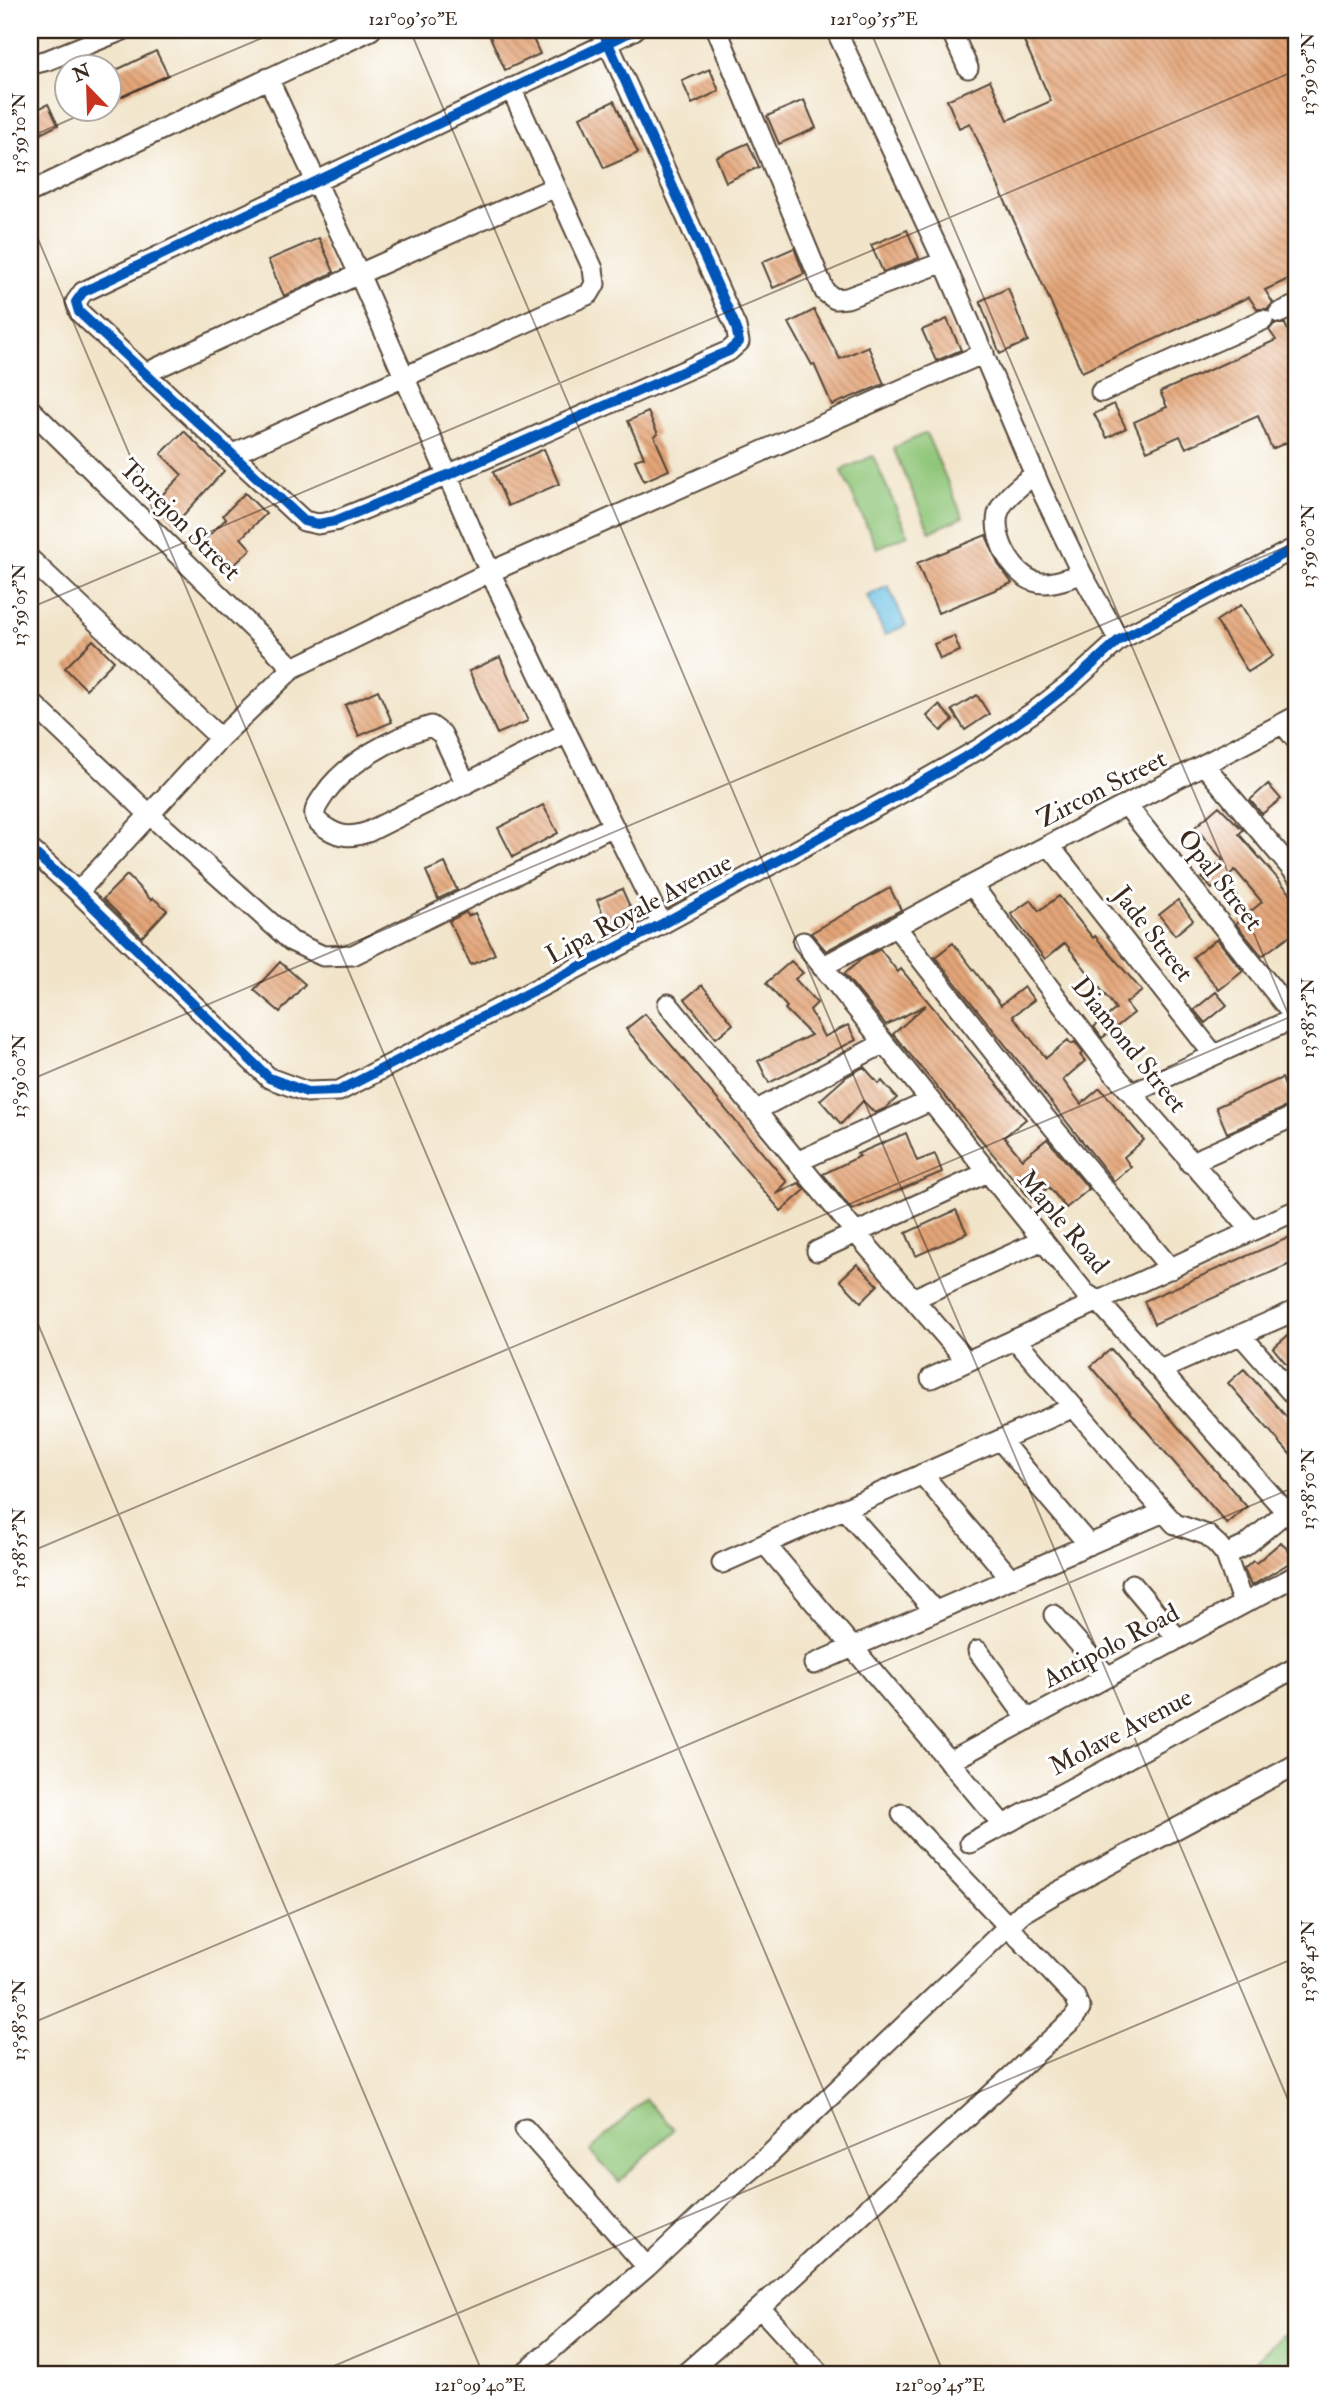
<svg xmlns="http://www.w3.org/2000/svg" width="1327" height="2404" font-family="'IM FELL Double Pica',serif">
	<defs>
		<pattern id="building-back-hatch" width="6" height="6" patternUnits="userSpaceOnUse" patternTransform="scale(1.75)"><rect width="6" height="6" fill="#e4a578"/><path d="M-1 5l2 2M0 0l6 6M5-1l2 2" fill="none" stroke="#ba8762"/></pattern>
	</defs>
	<rect width="100%" height="100%" fill="#fff"/>
	<filter id="ink" filterUnits="userSpaceOnUse"><feTurbulence type="fractalNoise" baseFrequency=".0143" numOctaves="2"/><feDisplacementMap in="SourceGraphic" scale="14" xChannelSelector="R" yChannelSelector="G"/><feConvolveMatrix kernelMatrix="1 2 1 2 8 2 1 2 1" color-interpolation-filters="sRGB"/></filter>
	<filter id="wash" filterUnits="userSpaceOnUse"><feTurbulence type="fractalNoise" baseFrequency=".00686" numOctaves="4" result="noise"/><feDisplacementMap in="SourceGraphic" scale="28" xChannelSelector="R" yChannelSelector="G"/><feGaussianBlur stdDeviation="1.57" result="paint"/><feColorMatrix in="noise" values="0 0 0 0 0 0 0 0 0 0 0 0 0 0 0 0 0 1.4 0 .05"/><feComposite in="paint" operator="in"/></filter>
	<g filter="url(#wash)">
		<rect width="100%" height="100%" fill="#f1e4c9"/>
		<path fill="#90c679" stroke="#66784c" stroke-width="2" d="M926,433L963,517L930,532L893,448Z
			M873,456L908,535L877,548L841,470Z
			M645,2099L674,2129L619,2182L590,2151Z
			M1297,2331V2374H1242L1282,2335Z"/>
		<path fill="#66bee3" stroke="#507480" stroke-width="2" d="M888,586L906,625L885,635L867,596Z"/>
		<g id="blocks">
			<path fill="url(#building-back-hatch)" d="M487,30H529L540,54L505,70Z
				M1019,30H1297V275L1265,290L1273,303L1268,309H1257L1249,297L1082,372L970,123L959,128L947,100L990,80L1008,120L1051,101Z
				M156,51L168,75L108,103V74Z
				M710,69L719,91L692,104L682,81Z
				M804,100L816,128L779,144L767,116Z
				M614,101L638,153L604,168L580,117Z
				M48,104L58,125L30,139V113Z
				M748,143L759,167L726,182L716,157Z
				M907,230L919,258L883,272L871,245Z
				M319,238L334,272L284,296L268,260Z
				M794,248L804,274L773,288L762,262Z
				M1008,288L1028,341L1000,354L980,301Z
				M814,310L840,359L868,346L884,384L832,405L814,364L812,365L789,323Z
				M947,319L961,350L936,361L922,330Z
				M1274,324H1285L1297,351V438L1272,449L1258,416L1186,448L1180,436L1147,451L1134,422L1167,407L1160,392L1276,340L1269,330Z
				M1114,404L1126,428L1107,438L1094,414Z
				M648,412L658,434L654,436L669,470L644,481L635,460L644,457L628,421Z
				M184,431L224,471L175,524L154,503L182,475L161,454Z
				M544,449L559,484L508,506L493,472Z
				M245,493L266,514L241,538L251,549L229,570L202,542L226,519L223,515Z
				M986,535L998,564L1012,583L938,613L917,563Z
				M1241,605L1273,656L1248,672L1216,621Z
				M954,636L960,651L940,659L934,644Z
				M93,640L114,661L86,689L65,668Z
				M500,657L528,721L497,734L469,671Z
				M378,690L392,722L359,736L345,705Z
				M977,695L989,714L965,730L952,710Z
				M939,705L953,720L941,731L927,716Z
				M1268,784L1281,799L1262,814L1250,800Z
				M543,805L558,833L513,857L498,828Z
				M1219,806L1243,830L1239,834L1297,901V945L1289,936L1262,956L1236,924L1262,902L1235,870L1212,889L1202,878L1223,860L1195,827Z
				M445,863L457,890L438,899L426,871Z
				M127,875L151,900L153,898L167,910L142,937L103,899Z
				M890,888L901,910L826,951L811,933Z
				M622,889L635,918L609,929L597,900Z
				M1059,896L1093,938L1095,936L1142,991L1126,1003L1134,1013L1102,1038L1094,1027L1116,1009L1065,943L1045,959L1011,914L1031,900L1039,911Z
				M1178,900L1193,920L1175,935L1159,915Z
				M466,912L468,916L475,913L495,954L471,965L449,921Z
				M1217,939L1243,971L1219,990L1193,957Z
				M953,943L1001,1005L1024,987L1034,1000L1013,1016L1046,1058L1068,1040L1071,1044L1075,1042L1083,1053L1080,1055L1085,1061L1063,1080L1081,1104L1100,1088L1144,1140L1124,1157L1131,1167L1114,1181L935,957Z
				M880,949L898,972L901,969L1026,1119L1004,1137L1022,1159L1047,1139L1089,1189L1066,1208L1049,1187L1032,1201L893,1034L926,1005L886,1025L844,974L863,958Z
				M791,961L803,973L795,979L817,1003L810,1010L824,1037L848,1025L856,1040L769,1083L758,1061L811,1035L785,1009L787,1007L766,983Z
				M280,962L305,984L280,1012L254,990Z
				M702,985L733,1024L716,1038L685,999Z
				M1216,992L1227,1005L1205,1023L1194,1010Z
				M645,1014L787,1182L776,1194L799,1183L805,1190L781,1211L626,1029Z
				M864,1067L879,1084L882,1081L897,1098L886,1108L875,1113L863,1101L841,1124L820,1100L846,1077Z
				M1282,1078L1293,1104L1227,1133L1216,1107Z
				M906,1133L917,1161L935,1154L942,1172L852,1210L823,1174L860,1156L857,1154Z
				M956,1210L967,1233L916,1256L906,1233Z
				M1297,1234V1261L1154,1324L1144,1301Z
				M857,1264L878,1285L861,1302L840,1280Z
				M1297,1328V1377L1273,1348Z
				M1111,1349L1247,1507L1227,1524L1091,1366Z
				M1244,1369L1297,1429V1462L1228,1383Z
				M1281,1542L1296,1559L1251,1586L1244,1569L1253,1561L1256,1563Z"/>
		</g>
	</g>
	<g filter="url(#ink)">
		<use href="#blocks" fill-opacity="0" stroke="#564638" stroke-width="2"/>
		<g fill="none" stroke-linecap="round" stroke-linejoin="round">
			<defs>
				<path id="minor" d="M602,30L608,43L736,327L739,342L729,351L448,475L335,521L318,524L304,521L79,312L76,302L83,292L608,43L634,30
					M717,30L825,292L835,299L847,298L944,262
					M836,30L944,262L1041,489L1082,574L1119,640
					M951,30L968,68
					M30,61L36,63L48,60L123,30
					M268,78L359,274L490,572L567,733L662,924
					M30,192L371,30
					M1279,313L1297,305
					M146,373L359,274L555,187
					M1101,392L1263,320
					M30,409L293,668
					M233,454L589,294L595,284L593,269L511,88
					M1034,474C1022,485 1003,497 998,514C992,539 1016,584 1045,583C1058,583 1070,577 1082,574
					M30,559L220,738
					M30,701L150,815L291,941L323,956L353,955L613,826
					M1283,724L1297,741
					M1205,766L1297,875
					M466,784L442,734L431,726C394,737 345,763 324,795C313,811 309,818 328,829C342,838 353,837 368,832L567,733
					M1127,806L1297,1020
					M1049,845L1214,1055
					M30,849L78,892L269,1078L307,1092L339,1091L662,924L907,790L979,749L1035,711L1074,681L1119,640L1297,547
					M972,885L1112,1071L1252,1231
					M78,892L220,738L293,668L490,572L984,353
					M896,927L1043,1115L1171,1269
					M803,942L1085,1293L1099,1302L1297,1524
					M822,967L972,885L1297,716
					M668,1004L855,1232L967,1361
					M1132,1093L1297,1017
					M755,1111L884,1043
					M797,1162L930,1101
					M1190,1163L1297,1115
					M817,1251L988,1172
					M913,1299L1043,1240
					M1241,1335L1297,1399
					M1015,1339L1164,1512L1175,1524L1207,1535L1218,1545L1226,1555L1243,1604
					M1160,1370L1297,1310
					M931,1378L1297,1210
					M1000,1440L1089,1545
					M922,1474L1011,1579
					M844,1509L935,1611
					M765,1544L1003,1825
					M1226,1555L1245,1546L1286,1512
					M722,1563L1074,1407
					M1132,1584L1178,1639
					M1054,1615L1108,1677
					M978,1651L1028,1720
					M814,1664L1164,1512
					M949,1762L1297,1575
					M970,1843L1297,1667
					M525,2129L647,2267
					M760,2308L820,2374
					M523,2374L647,2267L736,2183L769,2155L1022,1913L1056,1893L1297,1764
					M685,2374L760,2308L1073,2019L1080,2009L1075,1997L902,1814"/>
			</defs>
			<use href="#minor" stroke="#564638" stroke-width="23"/>
			<use href="#minor" stroke="#fff" stroke-width="19"/>
			<defs>
				<path id="cycleway" d="M602,30L608,43L736,327L739,342L729,351L448,475L335,521L318,524L304,521L79,312L76,302L83,292L608,43L634,30
					M30,849L78,892L269,1078L307,1092L339,1091L662,924L907,790L979,749L1035,711L1074,681L1119,640L1297,547"/>
			</defs>
			<use href="#cycleway" stroke="#fff" stroke-width="15"/>
			<use href="#cycleway" stroke="#0057b8" stroke-width="10"/>
		</g>
	</g>
	<path fill="none" stroke="#3b2a1e" stroke-width="2" stroke-opacity="0.45" d="M410,30L1297,2121M870,30L1297,1035M108,103L281,30M30,137L96,108M30,220L944,2374M30,608L1297,70M30,1080L1297,542M30,1305L483,2374M30,1552L1297,1014M30,2024L1297,1486M315,2374L1297,1957"/>
	<g text-anchor="middle" dominant-baseline="central" stroke-width="6" stroke-linejoin="round" paint-order="stroke">
		<g font-size="26" fill="#3b2a1e" stroke="#fff">
			<text transform="translate(180 520) rotate(45)">Torrejon Street</text>
			<text transform="translate(1102 789) rotate(-27)">Zircon Street</text>
			<text transform="translate(1220 880) rotate(52)">Opal Street</text>
			<text transform="translate(639 909) rotate(-28)">Lipa Royale Avenue</text>
			<text transform="translate(1153 934) rotate(52)">Jade Street</text>
			<text transform="translate(1129 1045) rotate(51)">Diamond Street</text>
			<text transform="translate(1063 1222) rotate(50)">Maple Road</text>
			<text transform="translate(1111 1646) rotate(-28)">Antipolo Road</text>
			<text transform="translate(1121 1732) rotate(-28)">Molave Avenue</text>
		</g>
	</g>
	<rect width="1327" height="2404" fill="none" stroke="#fff" stroke-width="77"/>
	<g transform="translate(88 88) rotate(337)"><circle r="33" fill="#ffffff" stroke="#b1aaa5" stroke-width="2"/>
	<path d="M0-5L12 26L0 18L-12 26Z" fill="#c8321e"/>
	<text y="-10" font-size="19" font-weight="bold" text-anchor="middle" fill="#3b2a1e">N</text>
	</g>
	<rect x="38" y="38" width="1250" height="2328" fill="none" stroke="#3b2a1e" stroke-width="2.5"/>
	<g font-size="18" text-anchor="middle" fill="#3b2a1e">
		<text x="413" y="25">121°09'50"E</text>
		<text x="874" y="25">121°09'55"E</text>
		<text transform="translate(1308 74) rotate(-90)" y="6">13°59'05"N</text>
		<text transform="translate(19 133) rotate(-90)" y="6">13°59'10"N</text>
		<text transform="translate(1308 546) rotate(-90)" y="6">13°59'00"N</text>
		<text transform="translate(19 605) rotate(-90)" y="6">13°59'05"N</text>
		<text transform="translate(1308 1018) rotate(-90)" y="6">13°58'55"N</text>
		<text transform="translate(19 1076) rotate(-90)" y="6">13°59'00"N</text>
		<text transform="translate(1308 1489) rotate(-90)" y="6">13°58'50"N</text>
		<text transform="translate(19 1548) rotate(-90)" y="6">13°58'55"N</text>
		<text transform="translate(1308 1961) rotate(-90)" y="6">13°58'45"N</text>
		<text transform="translate(19 2020) rotate(-90)" y="6">13°58'50"N</text>
		<text x="480" y="2391">121°09'40"E</text>
		<text x="940" y="2391">121°09'45"E</text>
	</g>
</svg>
